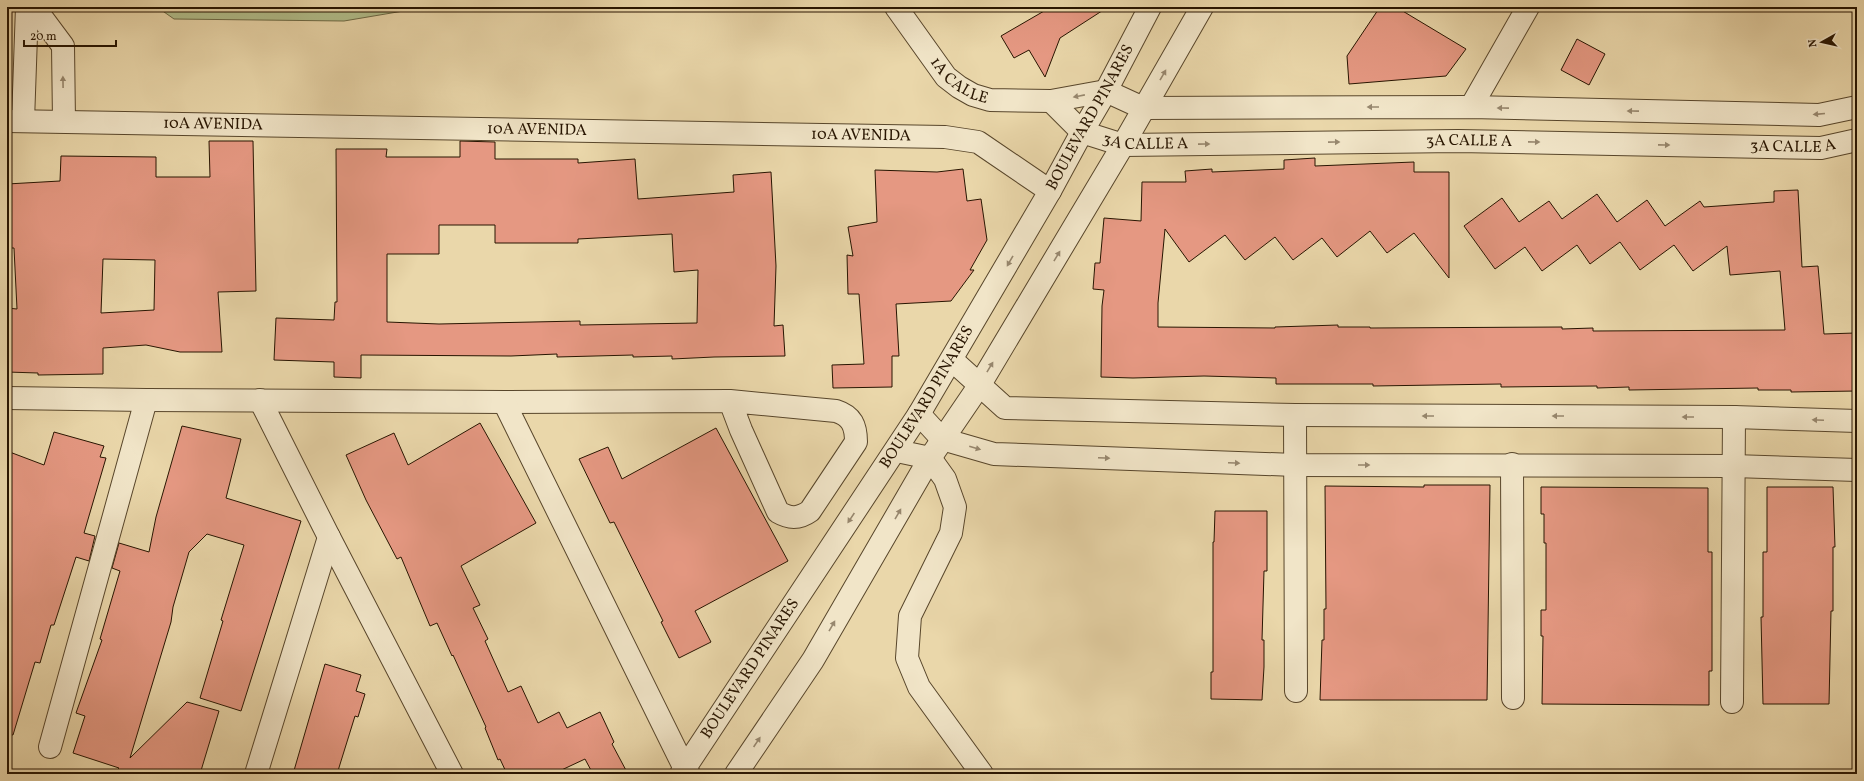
<svg xmlns="http://www.w3.org/2000/svg" width="1864" height="781" font-family="Vollkorn,serif">
	<rect width="100%" height="100%" fill="#ead7aa"/>
	<filter id="stains"><feTurbulence type="fractalNoise" baseFrequency=".005" numOctaves="4"/><feColorMatrix values="0 0 0 0 .2 0 0 0 0 .09 0 0 0 0 .02 0 0 0 .5 -.17"/></filter>
	<radialGradient id="worn" r=".72"><stop offset=".6" stop-color="#630" stop-opacity="0"/><stop offset="1" stop-color="#630" stop-opacity=".3"/></radialGradient>
	<path fill="#b2bf8c" stroke="#6d6a46" d="M157,7H427L344,21L174,19Z"/>
	<path fill="#e59882" stroke="#281501" fill-rule="evenodd" d="M1051,7H1108L1060,38L1045,77L1029,50L1014,58L1001,36Z
		M1380,7H1396L1466,49L1446,76L1349,84L1347,56Z
		M1577,39L1605,54L1589,85L1561,70Z
		M209,141H253L256,291L218,292L222,352H180L146,345L103,348V374L38,375V373L7,372V308L17,309L14,248H7V184L60,181L61,156L156,157V177H210ZM103,259L155,260L154,310L101,313Z
		M460,141L495,142V159H578V163L635,159L638,199L734,192L733,175L771,172L776,266L774,326L783,325L785,356L714,357L672,359V356L633,357V355L557,357V354L511,356L361,355V378L334,377V362L274,360L276,318L334,320L335,302H337L336,149H387L386,157H460ZM439,225H495V243H578V239L672,234L674,272L698,270L697,323L580,325V321L439,324L387,322V254H439Z
		M1315,158V166L1414,162V172H1449V278L1414,233L1387,253L1370,231L1337,257L1322,238L1293,260L1275,237L1245,260L1225,235L1189,262L1165,229L1158,303V327L1275,328V327L1338,325V327H1370V328L1562,327V329L1593,328V331L1785,330L1780,271L1730,275L1727,246L1693,271L1674,245L1640,270L1620,242L1590,264L1577,245L1542,271L1525,247L1495,269L1464,226L1502,198L1519,222L1549,201L1562,219L1597,194L1617,222L1647,200L1665,226L1700,201L1704,207L1774,202V191L1798,190L1802,267L1818,266L1824,334L1855,333L1857,391L1791,392V390H1758V388L1629,390V387L1597,388V386L1501,387V384L1373,386V384H1276V378L1204,376L1133,378L1101,377L1102,306L1104,290L1093,289L1095,263H1100L1104,218L1141,221L1142,182H1186L1185,171L1212,169V172L1284,169V160Z
		M963,169L967,201L981,199L987,240L970,270H974L951,301L896,304L899,356H892V387L833,388L832,365L864,364L859,294H848L847,255L853,256L848,227L877,222L875,170L937,172Z
		M480,423L536,523L461,566L480,605L473,608L488,639L485,641L508,692L521,686L538,723L559,712L567,728L600,712L614,742L612,744L628,774H593L585,759L553,774H507L500,759L498,760L485,728L486,727L453,655L452,656L437,623L430,626L401,557L397,559L366,500L346,455L394,433L408,465Z
		M182,426L241,439L226,498L301,521L241,711L200,698L223,621L221,620L244,545L207,534L189,552L173,607L171,622L130,758L187,702L219,711L200,774H113L119,768L73,753L85,716L76,713L102,640L100,639L120,571L112,568L119,543L149,552L156,517Z
		M716,428L788,561L695,611L711,642L679,658L661,622L663,621L614,522L610,523L579,459L608,447L622,479Z
		M54,432L104,446L100,457L106,458L84,533L95,536L89,561L76,557L54,625H51L40,663L35,662L13,735L7,734V451L44,465Z
		M1424,485H1490L1487,700H1320L1322,640H1324V609H1326L1325,486L1424,487Z
		M1541,487L1708,488V552H1712V671H1709V705L1542,704L1543,636H1541V610H1546V543H1544V514H1541Z
		M1767,487H1833L1835,547H1833V611H1831L1829,704H1763L1761,617H1763V552H1767Z
		M1215,511H1267V571H1264L1262,640H1264V667L1262,700L1211,699V672H1213V542H1214Z
		M325,664L361,675L356,691L365,694L358,717L355,716L337,774H293Z"/>
	<g fill="none" stroke-linecap="round" stroke-linejoin="round">
		<defs>
			<g id="minor">
				<path d="M34,7L63,46L64,121"/>
				<path id="s1" d="M896,7L946,77L959,87L973,95L990,100L1051,101L1106,91"/>
				<path d="M1106,91L1143,108L1471,107L1819,115L1857,107"/>
				<path id="s2" d="M1051,101L1082,132L1123,145L1458,141L1821,148L1857,140"/>
				<path d="M1471,107L1528,7"/>
				<path id="s3" d="M7,121L945,137L978,142L1050,191"/>
				<path d="M23,121L27,7"/>
				<path d="M952,360L1005,408L1295,415L1734,417L1857,421"/>
				<path d="M7,398L146,400L504,402L730,401L836,411C852,416 856,426 856,442L810,511C799,519 790,519 778,512L741,430L730,401"/>
				<path d="M260,400L329,537L452,774"/>
				<path d="M504,402L685,769L689,774"/>
				<path d="M919,414L942,439L994,454L1295,465L1733,466L1857,470"/>
				<path d="M1295,415L1296,691"/>
				<path d="M897,451L930,458L945,479L955,507L951,533L910,616L907,658L919,687L982,774"/>
				<path d="M1512,464L1513,698"/>
				<path d="M1732,702L1734,417"/>
				<path d="M50,747L146,400"/>
				<path d="M256,774L329,537"/>
				<path id="s4" d="M681,774L919,414L1050,191L1082,132L1106,91L1150,7"/>
				<path d="M736,774L813,660L930,458L979,386L1123,145L1202,7"/>
			</g>
		</defs>
		<use href="#minor" stroke="#58462b" stroke-width="24"/>
		<use href="#minor" stroke="#f1e5c8" stroke-width="22"/>
	</g>
	<defs><path id="oneway-solid" d="M-6-.8H1V-3.2L6.5 0L1 3.2V.8H-6Z"/></defs>
	<g fill="#97876e">
		<use href="#oneway-solid" transform="translate(1163 75) rotate(-60)"/>
		<use href="#oneway-solid" transform="translate(63 82) rotate(-91)"/>
		<use href="#oneway-solid" transform="translate(1079 96) rotate(169)"/>
		<use href="#oneway-solid" transform="translate(1373 107) rotate(180)"/>
		<use href="#oneway-solid" transform="translate(1503 108) rotate(-179)"/>
		<use href="#oneway-solid" transform="translate(1633 111) rotate(-179)"/>
		<use href="#oneway-solid" transform="translate(1819 114) rotate(175)"/>
		<use href="#oneway-solid" transform="translate(1334 142) rotate(-1)"/>
		<use href="#oneway-solid" transform="translate(1534 142) rotate(1)"/>
		<use href="#oneway-solid" transform="translate(1204 144) rotate(-1)"/>
		<use href="#oneway-solid" transform="translate(1664 145) rotate(1)"/>
		<use href="#oneway-solid" transform="translate(1057 256) rotate(-59)"/>
		<use href="#oneway-solid" transform="translate(1010 261) rotate(120)"/>
		<use href="#oneway-solid" transform="translate(990 367) rotate(-59)"/>
		<use href="#oneway-solid" transform="translate(1428 416) rotate(-180)"/>
		<use href="#oneway-solid" transform="translate(1558 416) rotate(-180)"/>
		<use href="#oneway-solid" transform="translate(1688 417) rotate(-180)"/>
		<use href="#oneway-solid" transform="translate(1818 420) rotate(-178)"/>
		<use href="#oneway-solid" transform="translate(975 448) rotate(16)"/>
		<use href="#oneway-solid" transform="translate(1104 458) rotate(2)"/>
		<use href="#oneway-solid" transform="translate(1234 463) rotate(2)"/>
		<use href="#oneway-solid" transform="translate(1364 465)"/>
		<use href="#oneway-solid" transform="translate(898 514) rotate(-60)"/>
		<use href="#oneway-solid" transform="translate(851 518) rotate(124)"/>
		<use href="#oneway-solid" transform="translate(832 626) rotate(-60)"/>
		<use href="#oneway-solid" transform="translate(757 742) rotate(-56)"/>
	</g>
	<g text-anchor="middle" dominant-baseline="central" stroke-width="3" stroke-linejoin="round" paint-order="stroke">
		<g font-size="16" fill="#281501" stroke="#f1e5c8">
			<text stroke="none"><textPath href="#s1" startOffset="99">1A CALLE</textPath></text>
			<text stroke="none"><textPath href="#s4" startOffset="774">BOULEVARD PINARES</textPath></text>
			<text stroke="none"><textPath href="#s3" startOffset="206">10A AVENIDA</textPath></text>
			<text stroke="none"><textPath href="#s3" startOffset="530">10A AVENIDA</textPath></text>
			<text stroke="none"><textPath href="#s3" startOffset="854">10A AVENIDA</textPath></text>
			<text stroke="none"><textPath href="#s2" startOffset="109">3A CALLE A</textPath></text>
			<text stroke="none"><textPath href="#s2" startOffset="433">3A CALLE A</textPath></text>
			<text stroke="none"><textPath href="#s2" startOffset="757">3A CALLE A</textPath></text>
			<text stroke="none"><textPath href="#s4" startOffset="450">BOULEVARD PINARES</textPath></text>
			<text stroke="none"><textPath href="#s4" startOffset="126">BOULEVARD PINARES</textPath></text>
		</g>
	</g>
	<rect width="1864" height="781" fill="none" stroke="#ead7aa" stroke-width="24"/>
	<rect x="8" y="8" width="1848" height="765" fill="none" stroke="#281501" stroke-width="2"/>
	<rect x="12" y="12" width="1840" height="757" fill="none" stroke="#281501"/>
	<g transform="translate(1822 42) rotate(262)" stroke="#f1e5c8" stroke-width="3" paint-order="stroke">
	<path d="M0-3L7 15L0 10L-7 15Z" fill="#281501"/>
	<text y="-6" font-size="11" font-weight="bold" text-anchor="middle" fill="#281501">N</text>
	</g>
	<path d="M24 40v6h92v-6" fill="none" stroke="#281501" stroke-width="2"/>
	<text x="30" y="40" font-size="12" fill="#281501" stroke="#f1e5c8" stroke-width="3" paint-order="stroke">20 m</text>
	<rect width="100%" height="100%" filter="url(#stains)"/>
	<rect width="100%" height="100%" fill="url(#worn)"/>
</svg>
